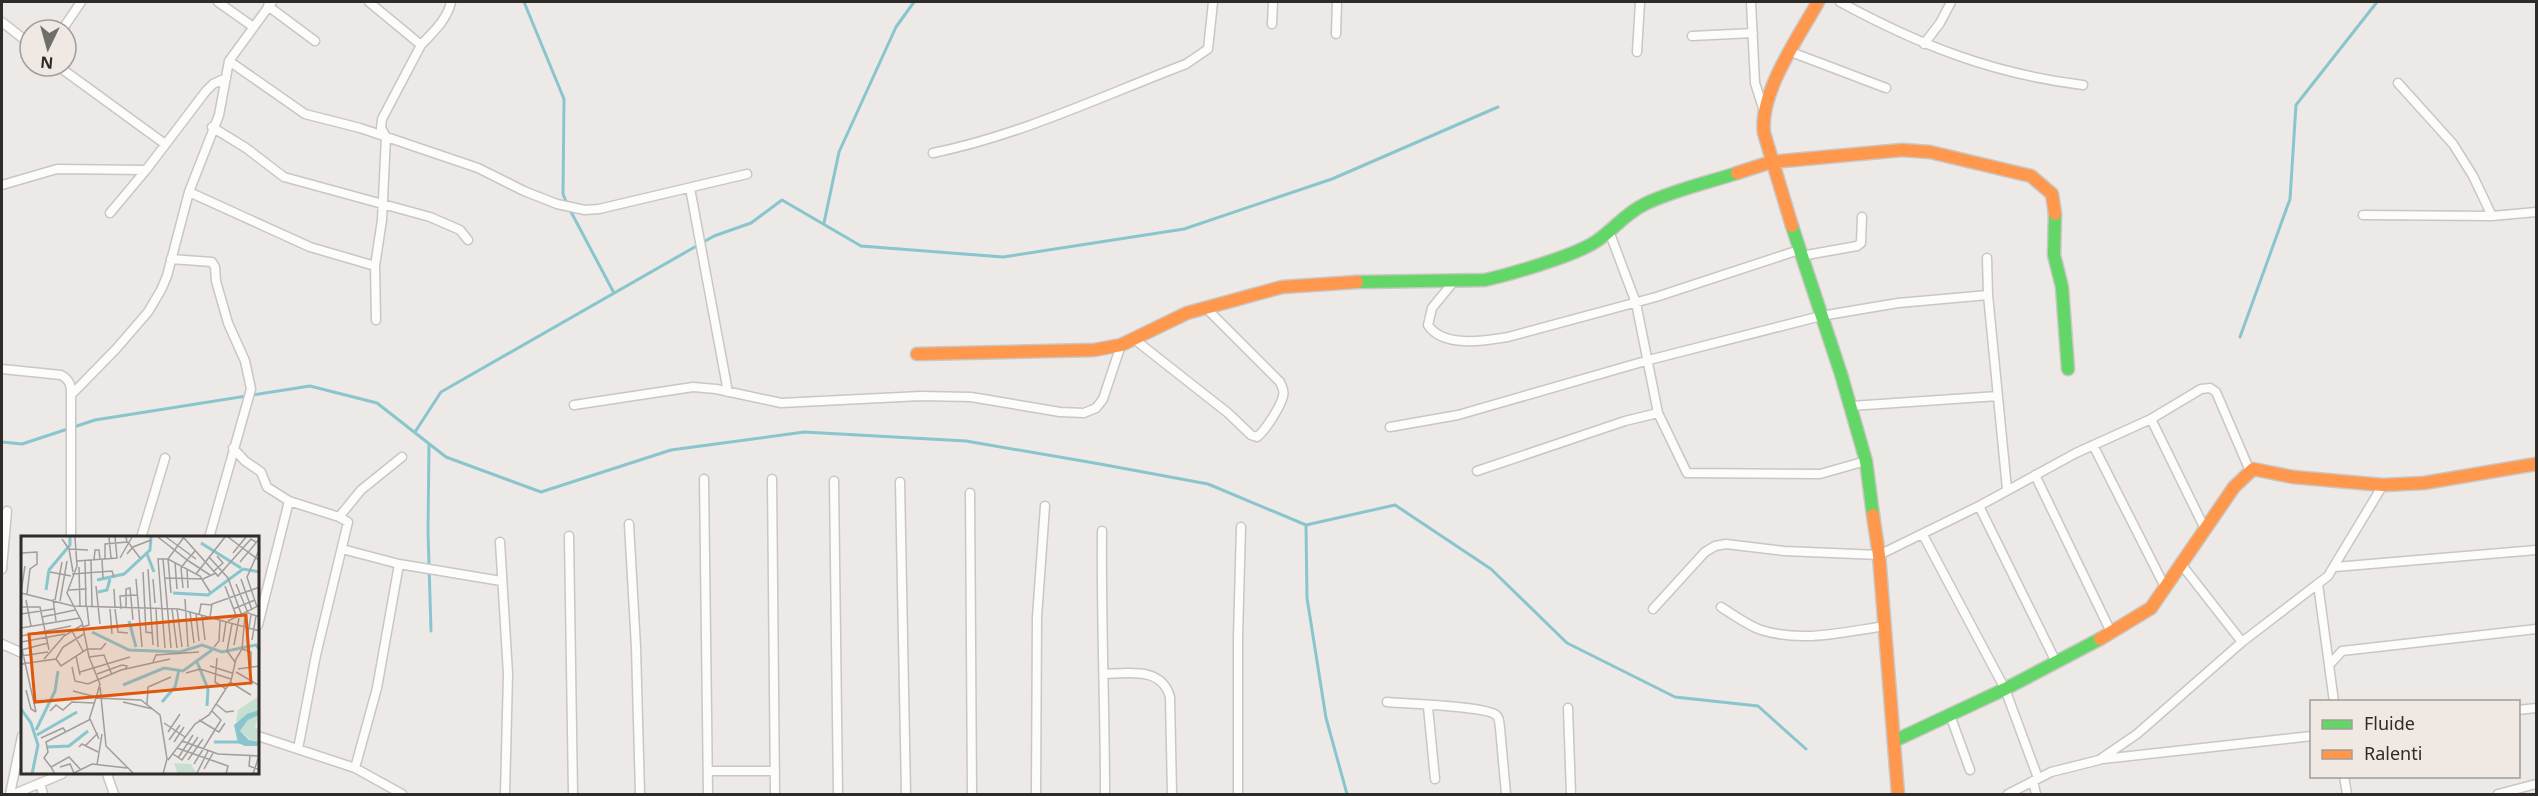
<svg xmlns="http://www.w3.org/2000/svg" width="2538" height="796" font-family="'Noto Sans',sans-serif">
	<rect width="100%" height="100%" fill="#ece9e6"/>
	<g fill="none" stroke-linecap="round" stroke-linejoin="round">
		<path stroke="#89c5cd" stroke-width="3" d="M524,2L564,99L563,194L567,204
			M570,210L614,293
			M824,223L839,152L896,27L914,2
			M2240,337L2290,199L2296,105L2377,2
			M415,432L441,392L714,236L751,223L782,200L861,246L1003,257L1184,229L1332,179L1498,107
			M2,442L22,444L95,420L310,386L377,403L446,457L541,492L671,450L804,432L966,441L1100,464L1208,484L1306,525L1395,505L1491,569L1567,643L1675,697L1758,706L1806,749
			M429,444L428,531L431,631
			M1306,525L1307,598L1326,718L1347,794"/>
		<defs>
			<path id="street" d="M218,2L252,26
				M369,2L421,45L382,119L381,128L386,137L382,220L375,266L376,320
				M1751,2L1755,83L1763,108
				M1840,2C1919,45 1993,74 2083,85
				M268,6L315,41
				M2,22L30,44
				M1272,24L1273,2
				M62,30L81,2
				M1336,34L1337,2
				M1692,36L1753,33
				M1924,44L1940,23L1951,2
				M421,45C433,32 447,20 451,2
				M1637,52L1640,2
				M1791,52L1886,88
				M229,61L305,114L360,128L478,168L524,191L557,204L585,210L599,209L747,174
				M58,66L165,144
				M2398,83L2453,144L2473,176L2492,216
				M212,127L246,148L284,177L430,217L460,230L468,240
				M933,153C1021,135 1102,96 1186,64L1208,49L1213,2
				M2,185L57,169L146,170
				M690,188L728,392
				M189,192L310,247L375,266
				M110,213L146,170L206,91L213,84L226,78
				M2363,215L2492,216L2536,212
				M1609,231L1636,303L1658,413L1687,473L1820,474L1866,461
				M1801,256L1857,246L1861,243L1862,217
				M1987,258L1988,295L2007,489
				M171,259L212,262L215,267L216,281L228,323L245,361L251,389L209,538
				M1455,280L1432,308L1428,325C1443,348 1484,341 1508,337L1656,297L1799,250
				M1134,339L1228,413L1251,435L1257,437C1265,431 1281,406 1283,396C1285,391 1282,387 1280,382L1205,307
				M2,369L61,375C70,380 71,385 71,395
				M574,405L693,387L716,389L781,403L921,396L971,397L1060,412L1084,413L1096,408L1103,399L1121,345
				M1851,406L1998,396
				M2151,419L2205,529
				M1390,427L1458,415L1649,360L1821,316L1898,303L1988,295
				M2093,445L2166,589
				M233,448L245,461L261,472L267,487L289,501L339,517L348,522L316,655L298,749
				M1477,471L1625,421L1658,413
				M2035,475L2111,632
				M704,479L708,794
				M772,479L775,794
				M834,481L838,794
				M900,482L906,794
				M970,493L972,794
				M1979,506L2055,660
				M339,517L361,490L402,457
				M629,524L636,647L640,794
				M1102,531C1101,619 1105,707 1105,794
				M1923,535L2005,689L2038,778
				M569,536L573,794
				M71,538V395L116,349L148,312L161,290L167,276L189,192L219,115L229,61L272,2
				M141,538L165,458
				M500,542L508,674L505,794
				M342,549L399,564L501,581
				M2181,564L2242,642
				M2335,567L2536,550
				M2,569L7,511
				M2318,584L2334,702
				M1721,607C1734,615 1747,625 1761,630C1803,643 1843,632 1885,626
				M1653,609L1705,552L1715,546L1726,544L1784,551L1879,555L1979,506L2076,453L2151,419L2201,389L2210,388L2216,392L2250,471
				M258,625L289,501
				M2,644L22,653
				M2330,664L2342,651L2536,629
				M1105,674C1129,673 1162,667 1170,697L1172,794
				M1387,702C1406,704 1486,706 1496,715C1500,718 1499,723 1500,728L1506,794
				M1428,707L1435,779
				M1568,708L1571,794
				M2518,710L2536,708
				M1950,715L1970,770
				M258,736L355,768L402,794
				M2103,759L2312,736
				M355,768L377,688L399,564
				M708,771H775
				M107,774L114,794
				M2344,776L2347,794
				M2033,781L2036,794
				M40,783L43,794
				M10,794L22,736
				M14,794L62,774
				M1036,794L1037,617L1045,506
				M1238,794V637L1241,527
				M2008,794L2051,772L2099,760L2137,734L2242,642L2328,576L2383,485
				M2498,794L2536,784"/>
			<path id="fast" d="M2055,214L2054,255L2062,287L2068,369
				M1792,226L1841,374L1866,461L1873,515
				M1357,282L1485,280C1511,274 1578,255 1598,240C1615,228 1626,213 1645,204C1674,190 1707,183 1737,173
				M1894,741L2005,689L2100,639"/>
			<path id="slow" d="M1737,173L1771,162L1902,150L1930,152L2031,176L2052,194L2055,214
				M1792,226L1764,133C1759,93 1798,38 1818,2
				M917,354L1094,350L1121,345L1187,313L1282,287L1357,282
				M1873,515L1879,555L1898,794
				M2100,639L2151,608L2234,487L2253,469L2293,477L2383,485L2424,483L2536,464"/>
		</defs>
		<use href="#street" stroke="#c9c6c4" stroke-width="11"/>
		<use href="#fast" stroke="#c9c6c4" stroke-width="15"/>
		<use href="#slow" stroke="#c9c6c4" stroke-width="15"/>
		<use href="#street" stroke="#fcfcfb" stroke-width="8"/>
		<use href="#fast" stroke="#63d668" stroke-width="12"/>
		<use href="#slow" stroke="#ff974d" stroke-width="12"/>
	</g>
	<g transform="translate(21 536)">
		<rect width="238" height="238" fill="#ece9e6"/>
		<path d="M238,160V174L215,186L217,174ZM238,179L234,191L238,194V206H232L219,195L227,184ZM153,227L170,228L176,238H157Z" fill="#c7dfd1"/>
		<path d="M238,174V179L227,184L219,195L228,204L238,206V210H224L217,207L213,189L226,178Z" fill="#89c5cd"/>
		<path fill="none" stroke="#89c5cd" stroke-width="3" d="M180,7L220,32M126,18L133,36M76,44L103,38L129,14L130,1M25,54L28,34L49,9V1M77,56L86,54L89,43M152,57L187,59L222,33L239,36M108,85L115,111M71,96L108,114L159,116L181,109L201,116L235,109L239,114M176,126L187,153L186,170M102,149L143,132L162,135L191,114M141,166L154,151L158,134M0,173L10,187L17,209L11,238M15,194L34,155L37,135M16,199L56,176M193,206H219M26,211L48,210L67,195"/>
		<path fill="none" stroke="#a09d9a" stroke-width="1.5" d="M54,1L56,30L46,57L61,86L68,121L79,148L75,162L120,164L139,179L146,223L142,238M88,1L90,22M137,1L166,24L160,32L162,52M145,1L175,23M207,1L239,25M163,2L197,40L230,3L235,6M41,3L48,13L67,14M107,6L119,22M48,13L52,36M174,15L166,24L189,39M0,17L16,16V28L9,33L6,58M212,17L225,1M106,18L112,11L130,4M188,21L207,42L221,80M99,22L111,1M81,23L82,42M84,23V8L106,6L105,1M142,23L150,112M70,24L71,71M73,24L74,14H78L79,24M56,25L96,22L94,1M64,25L65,70M154,26L156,53M219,26L239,2M58,31L59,70M127,33L132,109M166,33L167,52M193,35L202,27L196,20M29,36L50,40M122,36L125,96L131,97M51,38L91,35L93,41M175,38L204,1M144,42L182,43L195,37M115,43L121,111M132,43L134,67M220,43L231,74M215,48L227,77L239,81M75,50L79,88M204,50L216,82M93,53L94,72M47,54L66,53M0,57L52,70L158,73L239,95M0,57L4,30M150,57L147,23L163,1M32,63L35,85M164,63L167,111M5,64L10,90M34,64L41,26M39,65L46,25M0,71H19L28,114M236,71L226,41L239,12M105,72V53L109,52L112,84M89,73L91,98M94,73L97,96L107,97M100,73L99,60L116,59M135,73L137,111M151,73L156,112M156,73L161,111M212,73L234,64M169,76L173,107M0,78L33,73M175,78L178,105M178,79L180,68L191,69M181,80L184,104M21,81L54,74M189,81L191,68L239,51M207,85L239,69M211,88L206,115L214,126M62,91L68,89L66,71M0,92L59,82M51,95L62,115M0,100L50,90M226,103L230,79M231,104L235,80M0,106L44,98M202,106L205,86M213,109L218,82M193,111L198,105L199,85M144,112L137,23H147L179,40L189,56M1,113L15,176M221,113L230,116V131M0,114L27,107M0,120L27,116M55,120L59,139M68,121L83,119L91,139M196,122L194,146L205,153M23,123L43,100L61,89M35,123L40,130L66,113H80L85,107M132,126L135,119L178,116M0,128L35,123L42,111L63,98M189,130L211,137M51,131L54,145L67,148L100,134L149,123M217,133L239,130M59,136L109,121M215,136L239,150M165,137L179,133L210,143M76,138L101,129L106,130L104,134M209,146L230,159M79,151L85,210L113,238M5,154L10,173L15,176M52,155L75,161M102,166L132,173M126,168L127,151L150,141M195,168L205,176L213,175M29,175L35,169L42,174L51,166L73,167M69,183L78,203M178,184L198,196L204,187M143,187L164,201M147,196L159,178M20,202L42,192L45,196M148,204L159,189M161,205L197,218L238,220L232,238M153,206L163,191M64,210L77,197M58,211L61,208L77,216M156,212L207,230L205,238M152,218L161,224L177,201M229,220L228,230L239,234M157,222L172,199M147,224L174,188L188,179L210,145L215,123L221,113L224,79M167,224L182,203M173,228L200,184L191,175M76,229L81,198M30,231L23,222L27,216L25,206L68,184L75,162M39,231L49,228L53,237M183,233L192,217M176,237L187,215M34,238L30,231L48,221L60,234M51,238L71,228L106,232"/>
		<path fill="#df570d" fill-opacity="0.15" stroke="#df570d" stroke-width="3" d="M225,79L230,147L14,166L8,98Z"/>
		<rect width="238" height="238" fill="none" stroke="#2e2b29" stroke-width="3"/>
	</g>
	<rect width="2538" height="796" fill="none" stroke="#2e2b29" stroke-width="6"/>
	<rect x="2310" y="700" width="210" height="78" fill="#f0e8e2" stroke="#a29c98" stroke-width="1.5"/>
	<rect x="2322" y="720" width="30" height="9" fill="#63d668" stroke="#a29c98" stroke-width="1.5"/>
	<text x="2364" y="730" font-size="18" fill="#2e2b29">Fluide</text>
	<rect x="2322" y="750" width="30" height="9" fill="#ff974d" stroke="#a29c98" stroke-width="1.5"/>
	<text x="2364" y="760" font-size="18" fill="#2e2b29">Ralenti</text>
	<g transform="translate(48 48) rotate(185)"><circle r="28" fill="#f0e8e2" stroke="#a29c98" stroke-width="1.5"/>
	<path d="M0-4.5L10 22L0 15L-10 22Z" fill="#706e6b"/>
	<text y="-9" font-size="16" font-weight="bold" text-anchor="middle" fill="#2e2b29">N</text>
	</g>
</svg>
